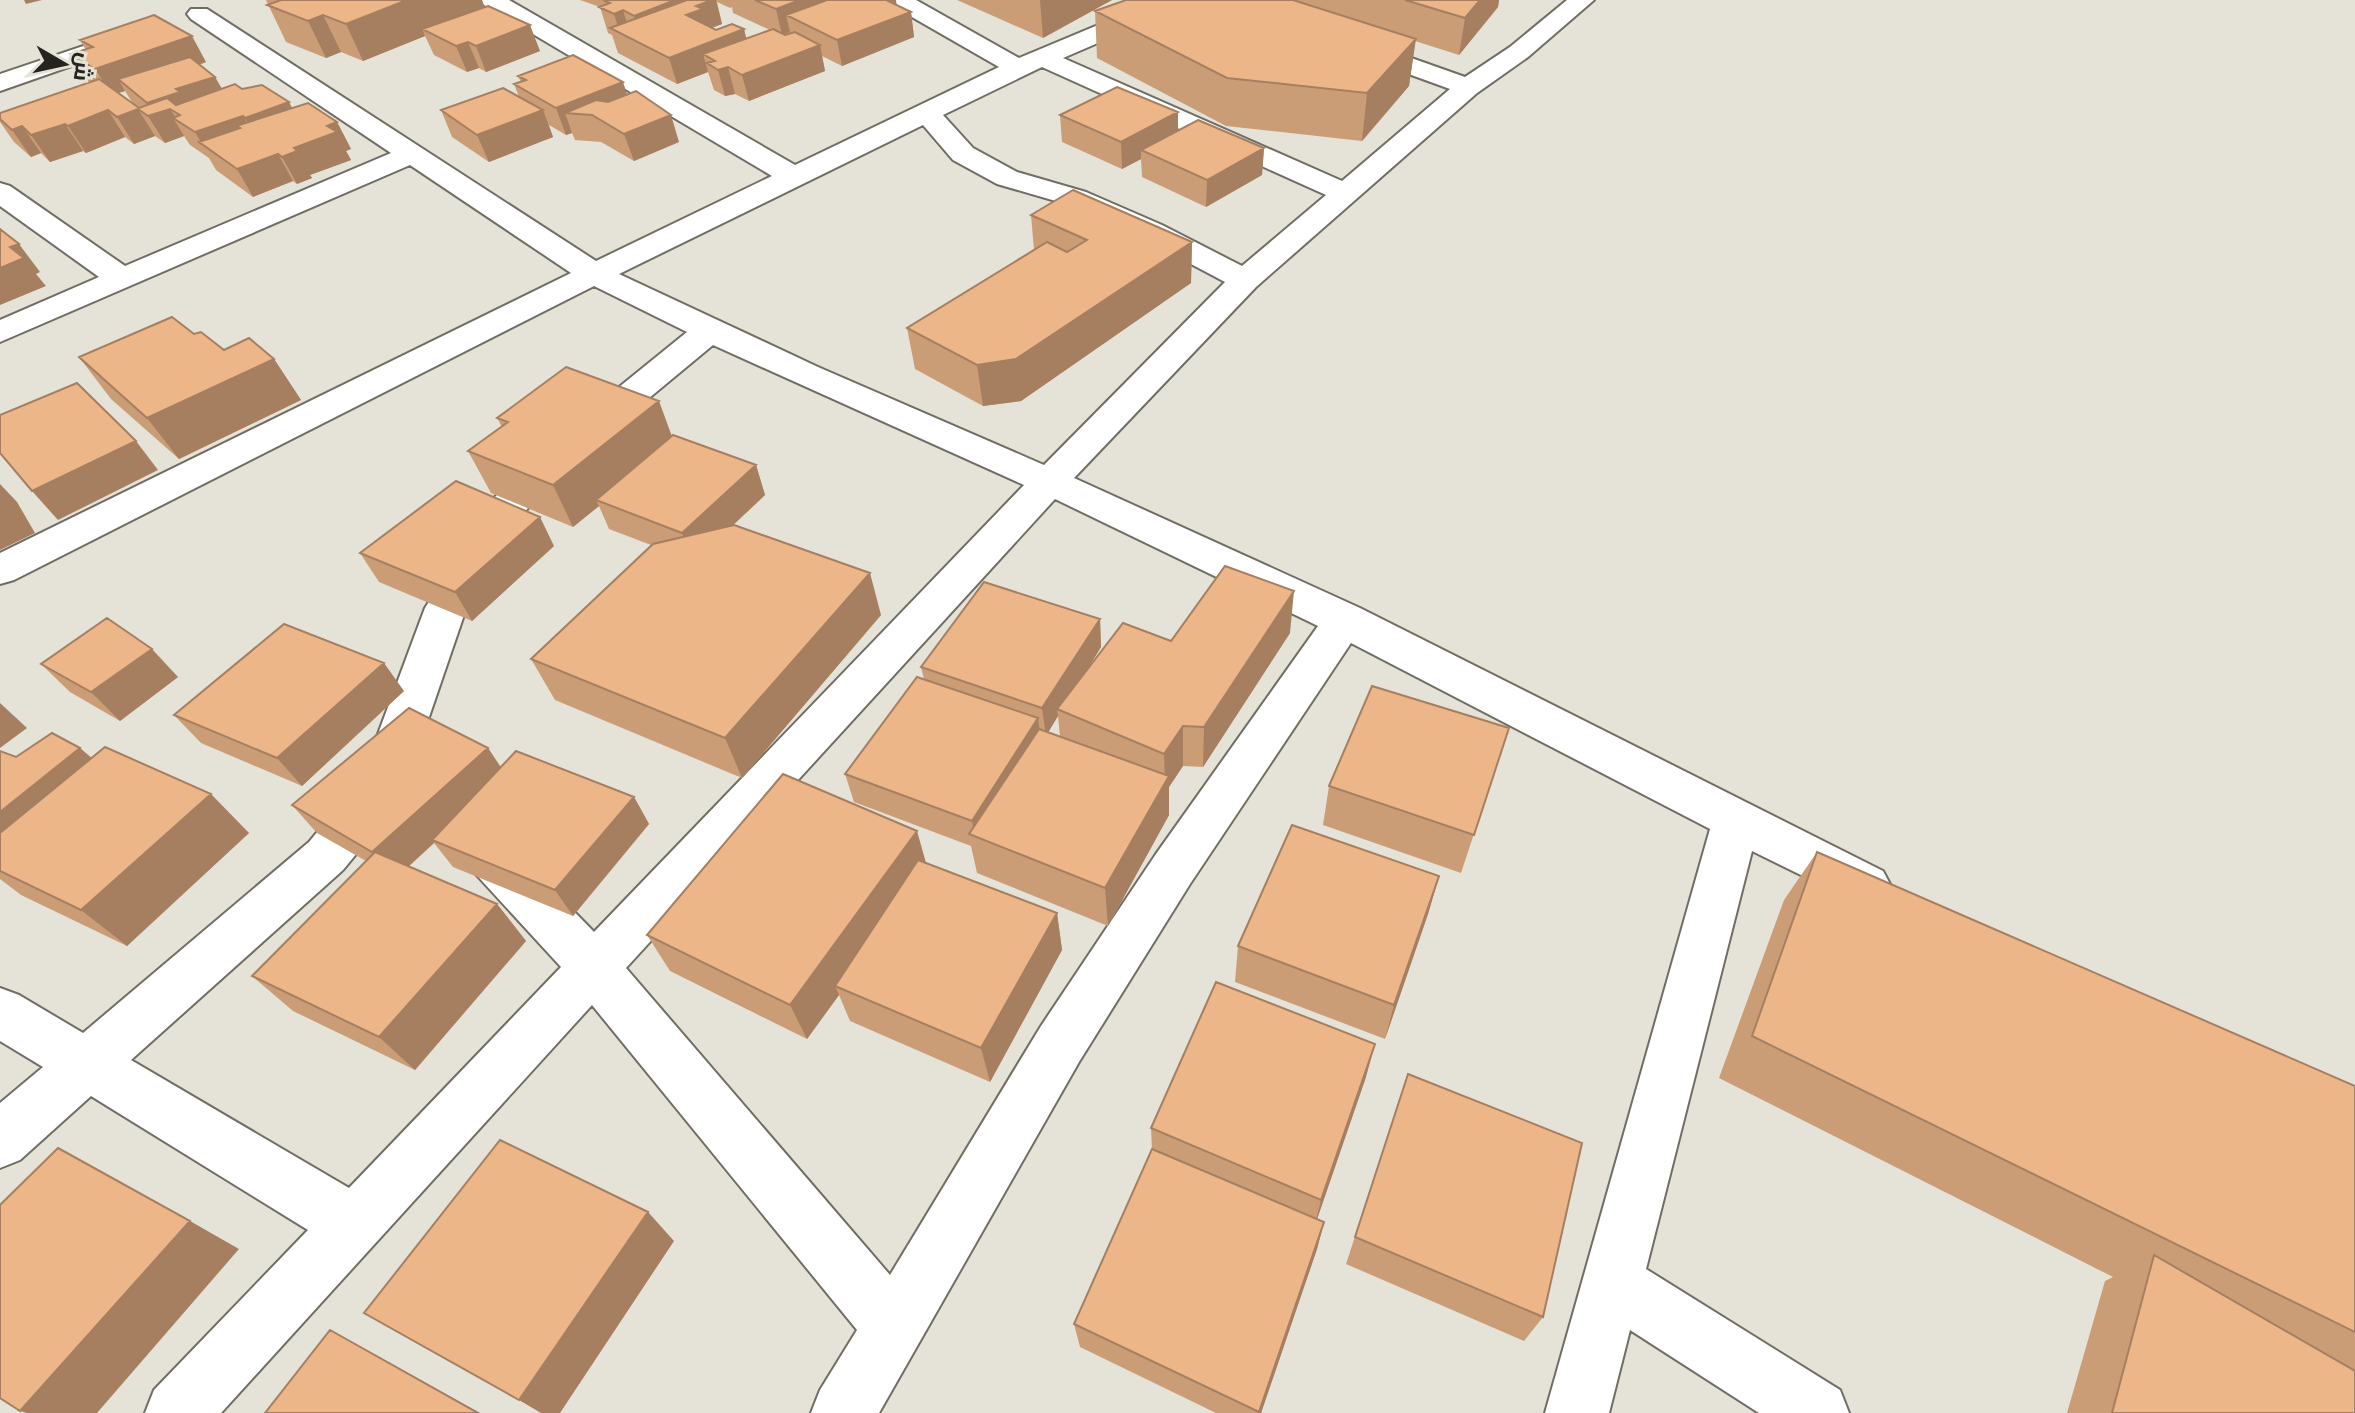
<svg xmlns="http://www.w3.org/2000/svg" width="2355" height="1413" font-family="'Libre Baskerville',Cairo,serif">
	<rect width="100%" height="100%" fill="#e5e3d8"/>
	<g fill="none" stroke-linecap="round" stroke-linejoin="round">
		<defs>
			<path id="street" d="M480,0H509L795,165L999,67L891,5L887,0H916L1019,58L1158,0H1190L1186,5L1063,58L1342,181L1450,89L1348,52L1345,47L1348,42H1366L1465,77L1510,47L1567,0H1594L1528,57L1477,93L1256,287L1074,478L1360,608L1883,871L1891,886L1883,901L1866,907L1752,851L1646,1269L1840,1390L1849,1413H1759L1630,1330L1609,1413H1545L1710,829L1351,643L1190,884L1079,1062L879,1413H811L820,1390L857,1330L592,1005L221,1413H145L154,1390L308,1230L91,1096L20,1160L0,1168V1103L43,1067L0,1041V988L19,995L83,1033L309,842L332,814L372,750L425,608L495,497L529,460L687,332L594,286L14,580L0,584V553L571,273L410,165L0,342V320L99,277L0,206V183L10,186L125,266L391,153L191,19L187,14L191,9H207L596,261L772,176L484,5ZM1042,67L1326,195L1242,266L1162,225L1086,192L1017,172L973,148L943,115ZM923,125L953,160L997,184L1066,204L1140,237L1225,282L1044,465L818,367L619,274ZM713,345L1024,485L594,932L506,842L489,836L472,842L465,856L472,870L561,967L349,1188L131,1060L343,870L366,842L416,755L466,609L523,514L555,476ZM1055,499L1318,626L1156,854L1041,1026L890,1275L626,968Z
				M128,31L137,33L140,38L137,43L0,91V74Z"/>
		</defs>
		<use href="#street" stroke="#706e64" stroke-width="4"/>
		<use href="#street" fill="#fff" fill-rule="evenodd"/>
	</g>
	<path fill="#cb9d76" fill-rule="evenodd" d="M266,0H482L484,7L540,51L486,72L479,68L467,72L434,55L425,36L363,61L341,52L326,58L286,42Z
		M580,0H896V5L911,12L914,37L842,66L822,56L825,71L749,101L735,94L725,96L714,90L708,72L677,84L618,53L612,35L608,33L600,7ZM717,2L730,8L732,7L733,13L770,30L746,38L744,29L716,30L712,28L722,24Z
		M957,0H1112L1043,38Z
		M1126,0H1499L1498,7L1459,55L1415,41L1409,86L1362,141L1226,126L1097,58L1095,11Z
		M80,40L206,62L199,65L215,77L222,89H242L292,108L337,122L351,149L346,151L351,160L310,175L312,178L297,184L293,181L253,197L216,170L209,158L190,145L184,136L165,143L155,136L134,144L125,137L86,153L83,151L50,162L41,153L31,157L14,142L0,122V113L90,82L88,81L71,54L86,50ZM125,91L133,104L118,93Z
		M518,76L627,95L679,142L634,161L601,142L575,140L572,133L566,135L549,125L553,137L489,162L452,137L441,110L519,97L514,84L521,82Z
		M1060,115L1178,130L1264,148L1262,175L1206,207L1142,177L1141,159L1122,169L1062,142Z
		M1031,215L1192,242L1191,283L1021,401L983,406L915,369L907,328L1034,250Z
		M194,334L224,350L274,359L301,400L179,459L111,399L79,357Z
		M497,418L672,436L756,465L765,495L732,526L881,615L742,778L555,700L531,659L651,545L609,529L599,506L573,527L491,493L468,451L502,427Z
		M554,546L472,621L379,582L360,553Z
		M1100,619L1101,647L1088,669L1171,641L1290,633L1203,767L1183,766L1169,787V815L1108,926L977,873L971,846L854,802L845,774L924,679L921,667ZM1058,716L1060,737L1048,732Z
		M41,664L178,677L120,721L70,692Z
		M404,691L302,786L201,743L174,715Z
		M1509,728L1461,873L1323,825L1329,786Z
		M80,748L92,758L249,833L127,946L21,895L0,879V751L16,757Z
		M488,748L501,767L634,797L649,824L573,916L453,867L434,843L409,866L497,904L526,941L415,1070L293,1011L252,976L366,861L317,833L292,805Z
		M1817,852L2355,1086V1413H2067L2105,1281L2113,1277L1719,1078L1784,900Z
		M926,863L1057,913L1062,950L990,1082L850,1021L839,995L807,1039L670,971L647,935Z
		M1439,876L1428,914L1385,1039L1235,982L1238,946Z
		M1408,1074L1543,1317L1524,1341L1346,1264Z
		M1366,1077L1317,1219L1324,1222L1317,1249L1261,1413H1216L1080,1347L1074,1324L1152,1150L1151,1128Z"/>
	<path fill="#a57f60" d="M24,0H42L26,4Z
		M407,0H482L486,11L422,29L425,36L363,61L346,24Z
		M675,0H716L722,24L708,29L642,41L634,16Z
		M800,0H849L786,15L790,32L782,35L776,9Z
		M891,0H896L898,16L911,12L914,37L842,66L837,40Z
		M1040,0H1112L1043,38Z
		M1480,0H1499L1498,7L1459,55L1465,18Z
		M623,10L631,36L620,33L614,14Z
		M323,15L341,52L326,58L308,21Z
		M530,25L540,51L486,72L476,46Z
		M744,29L750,55L715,61L703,54L708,72L677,84L669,58Z
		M192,36L206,62L130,89L118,79L125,91L112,95L95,69Z
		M1416,39L1409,86L1362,141L1367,93Z
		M468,42L479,68L467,72L456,46Z
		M820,45L825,71L749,101L742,75Z
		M728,67L735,94L725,96L718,70Z
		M215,77L230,103L180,115L170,109L178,121L173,118L184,136L165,143L148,116L154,114L147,103L176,89Z
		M623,82L632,109L592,115L565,113L572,133L566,135L556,108Z
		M289,102L303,129L260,145L245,118Z
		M138,109L155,136L134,144L117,117Z
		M108,110L125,137L86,153L68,126Z
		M543,110L553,137L489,162L477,135Z
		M1178,112V139L1141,150V159L1122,169L1121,142Z
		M671,115L679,142L634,161L624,134Z
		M243,116L258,143L236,126L248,146L202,144L195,132Z
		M337,122L351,149L346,151L351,160L310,175L312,178L297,184L282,157L327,126Z
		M65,124L83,151L50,162L31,135Z
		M22,126L41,153L31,157L12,130Z
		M1264,148L1262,175L1206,207L1207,180Z
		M278,154L293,181L253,197L237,169Z
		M1192,242L1191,283L1021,401L983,406L977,365Z
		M19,244L40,272L36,274L46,286L0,305V268L10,247Z
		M274,359L301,400L179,459L147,418Z
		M659,401L674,442L596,500L599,506L573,527L553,485Z
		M136,441L158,470L58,520L32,491Z
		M756,465L765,495L694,562L682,533Z
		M0,484L17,502L35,533L0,550Z
		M540,517L554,546L472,621L455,592Z
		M870,573L881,615L742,778L725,738Z
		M1294,591L1290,633L1203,767L1204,727Z
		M1100,619L1101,647L1061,711L1057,709L1058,716L1046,736L1042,708Z
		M152,649L178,677L120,721L91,692Z
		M384,663L404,691L302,786L277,758Z
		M0,703L27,728L0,748Z
		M1038,718L1042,746L975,837L972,821Z
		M1183,726V766L1169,787V815L1108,926L1105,888L1165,784L1164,754Z
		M80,748L110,775L0,866V812Z
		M488,748L506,776L432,840L434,843L396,878L372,852Z
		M211,794L249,833L127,946L81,910Z
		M634,797L649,824L573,916L555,890Z
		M917,831L928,870L835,986L839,995L807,1039L790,1005Z
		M1439,876L1428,914L1385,1039L1394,1005Z
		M497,904L526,941L415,1070L379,1037Z
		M1057,913L1062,950L990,1082L981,1048Z
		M1375,1044L1366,1077L1314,1228L1321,1200Z
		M648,1212L674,1241L560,1413H541L519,1400Z
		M190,1221L239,1249L97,1413H27L20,1411Z
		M1324,1222L1317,1249L1261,1413H1259Z
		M330,1330L374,1354L480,1413H478Z"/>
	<path fill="#ecb689" stroke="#a57f60" stroke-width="2" d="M281,0H407L346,24L323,15L308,21L267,5Z
		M603,0H675L634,16L623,10L614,14L599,7L610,3Z
		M687,0H712L696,6L703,9L686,15L716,30L732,24L744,29L669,58L610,28Z
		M755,0H800L776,9Z
		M827,0H891L888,1L911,12L837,40L786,15Z
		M1126,0H1293L1416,39L1367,93L1227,78L1095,11Z
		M1405,0H1480L1465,18Z
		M488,6L530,25L476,46L468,42L456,46L422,29Z
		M154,15L192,36L95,69L71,54L93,47L80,40Z
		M773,29L785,35L795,32L820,45L742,75L728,67L718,70L707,63L715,61L703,54Z
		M573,55L623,82L556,108L514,84L526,80L518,76Z
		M190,57L215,77L176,89L180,92L147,103L118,79Z
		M99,79L139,108L167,98L176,105L235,84L242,89L262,85L289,102L245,118L243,116L195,132L173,118L180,115L170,109L148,116L138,109L117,117L108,110L68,126L65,124L31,135L22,126L12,130L0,119V113Z
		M1117,87L1178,112L1121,142L1060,115Z
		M503,88L543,110L477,135L441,110Z
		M636,91L671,115L624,134L592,115L565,113L596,100L608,102Z
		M308,103L337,122L327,126L337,132L294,148L297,151L282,157L278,154L237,169L199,142L240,128L236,126Z
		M1198,120L1264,148L1207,180L1141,150Z
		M1073,190L1192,242L1016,359L977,365L907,328L1047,242L1067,252L1087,240L1031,215Z
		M0,229L19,244L10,247L24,258L0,268Z
		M172,317L194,334L201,332L224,350L249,338L274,359L147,418L79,357Z
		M566,367L659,401L553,485L468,451L508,422L497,418Z
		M77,383L136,441L32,491L0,453V415Z
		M673,435L756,465L682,533L596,500Z
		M456,481L540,517L455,592L360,553Z
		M734,525L870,573L725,738L531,659L653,544Z
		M1225,566L1294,591L1204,727L1183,726L1164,754L1057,709L1123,623L1171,641Z
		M984,582L1100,619L1042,708L921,667Z
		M107,618L152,649L91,692L41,664Z
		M284,624L384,663L277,758L174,715Z
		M917,677L1038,718L972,821L845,774Z
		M1372,686L1509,728L1474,835L1329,786Z
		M409,708L488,748L372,852L292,805Z
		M1039,729L1169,776L1105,888L969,834Z
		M52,733L80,748L0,812V751L16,757Z
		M105,747L211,794L81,910L0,871V833Z
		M516,751L634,797L555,890L432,840Z
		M783,774L917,831L790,1005L647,935Z
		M1292,825L1439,876L1394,1005L1238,946Z
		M375,852L497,904L379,1037L252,976Z
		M1817,852L2355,1086V1332L1752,1036Z
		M918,860L1057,913L981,1048L835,986Z
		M1216,982L1375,1044L1321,1200L1151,1128Z
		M1408,1074L1582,1143L1543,1317L1355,1237Z
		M500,1140L648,1212L519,1400L364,1313Z
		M58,1148L190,1221L20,1411L0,1398V1205Z
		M1152,1149L1324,1222L1259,1412L1074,1324Z
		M2154,1255L2355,1371V1413H2112Z
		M330,1330L478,1413H265Z"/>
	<g transform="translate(64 64) rotate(99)" stroke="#e5e3d8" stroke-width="6" paint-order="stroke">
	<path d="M0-6L14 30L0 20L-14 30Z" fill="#24231f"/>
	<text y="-12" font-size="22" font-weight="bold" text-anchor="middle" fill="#24231f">ش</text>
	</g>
</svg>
